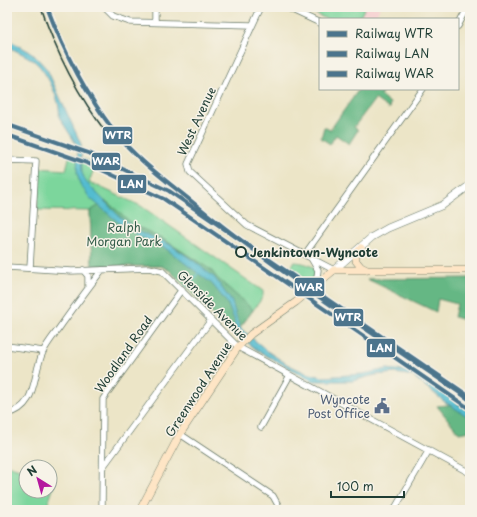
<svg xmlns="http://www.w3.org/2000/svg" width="477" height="517" font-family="'Playpen Sans',sans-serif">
	<rect width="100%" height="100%" fill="#f7f3e8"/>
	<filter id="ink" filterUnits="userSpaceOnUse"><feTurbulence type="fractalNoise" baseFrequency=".025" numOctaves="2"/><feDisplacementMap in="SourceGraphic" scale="8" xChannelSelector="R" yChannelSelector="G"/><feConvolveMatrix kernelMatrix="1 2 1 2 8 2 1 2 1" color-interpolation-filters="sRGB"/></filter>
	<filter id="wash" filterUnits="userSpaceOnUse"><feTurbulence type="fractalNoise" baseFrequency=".012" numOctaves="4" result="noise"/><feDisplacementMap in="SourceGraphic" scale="16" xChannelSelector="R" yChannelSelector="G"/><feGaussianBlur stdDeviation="0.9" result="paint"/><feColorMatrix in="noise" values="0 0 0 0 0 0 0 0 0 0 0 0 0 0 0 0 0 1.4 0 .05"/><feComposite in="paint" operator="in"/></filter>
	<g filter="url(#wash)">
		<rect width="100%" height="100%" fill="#ece5c7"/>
		<path fill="#f7cfd0" d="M299,7H380L375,19H324Z"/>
		<path fill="#7cd69c" stroke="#4e8a68" d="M302,7H365L359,19H326Z
			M70,154L96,164L89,182L141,206L263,291V296L260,301L236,333L231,332L169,270L161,266H92L90,211L37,210L39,168L66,170Z
			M293,262C305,262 326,268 310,282L290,269Z
			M7,465L26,471V491H50V478L56,480L46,510H7Z"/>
		<path fill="#65b784" stroke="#427a5c" d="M359,89H385L380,95L390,103L389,109L375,99L354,127L358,130L349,144L336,135L330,144L321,138L324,127L330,130Z
			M106,201L134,225L160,237L211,270L217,278L253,310L236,333L227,329L169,270L161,266H92L90,211Z
			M470,278V322L454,317L457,304L438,299L436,312L367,279Z
			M470,403V431L459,433L437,406Z"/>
		<path fill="#53bcd0" stroke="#397c82" d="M7,39L32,53L47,69L81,144L82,173L86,182L118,215L135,229L169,244L194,261L215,278L232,302L240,328L270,353L287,364L306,373L323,377L362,374L387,369L415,372L470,413V418L445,402L413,376L395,373L375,375L352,381H313L258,351L236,333L234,319L227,303L212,284L165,248L141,237L119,223L90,198L80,184L77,173L78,147L59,117C62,102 46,70 34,61C26,55 16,51 7,46Z"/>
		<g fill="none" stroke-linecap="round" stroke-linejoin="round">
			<path stroke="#53bcd0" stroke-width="1.5" d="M186,286L195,278L199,271"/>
		</g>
	</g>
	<g filter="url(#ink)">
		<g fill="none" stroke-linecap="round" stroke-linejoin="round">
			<defs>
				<path id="minor" d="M104,7L113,16L130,22L252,25
					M155,7V22
					M261,7L188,164L190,172L247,225L334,270
					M286,7L320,23
					M458,26L468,7
					M7,160L36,161L30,268
					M305,254L423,89
					M311,258L318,270L316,285
					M7,267L72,271L149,268L162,271L238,347L470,473
					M83,270L88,276V286
					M7,346L43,351
					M7,414C38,407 32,375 43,352C48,342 56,333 62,324C75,306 88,288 102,270
					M261,427L290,375
					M180,434L273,496L278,505V510
					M103,467L211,320
					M102,510L103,399L182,289
					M394,510L429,450"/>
				<path id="tertiary" d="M334,270L372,237L388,228L443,205L470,185"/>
				<path id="secondary" d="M361,248L356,254V261L361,267L367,270
					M140,510L180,434L238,347L251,334L296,302L334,270H470"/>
			</defs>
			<use href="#minor" stroke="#677867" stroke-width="7"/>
			<use href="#tertiary" stroke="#677867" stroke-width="8"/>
			<use href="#secondary" stroke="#677867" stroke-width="8"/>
			<use href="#minor" stroke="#fff" stroke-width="5.5"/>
			<use href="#tertiary" stroke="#fff" stroke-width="7"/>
			<use href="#secondary" stroke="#fee5c5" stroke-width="7"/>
			<path stroke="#1f3d34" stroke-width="1.5" d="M41,7C56,53 79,97 108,135"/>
			<defs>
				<path id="rail-1" d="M47,7C64,52 85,93 114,131C135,158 164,179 190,200C278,273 376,335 470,400"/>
				<path id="rail-2" d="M7,135L87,163L164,199L467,407"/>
				<path id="rail-3" d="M8,125L91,154L169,191L470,397"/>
			</defs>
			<use href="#rail-1" stroke="#f7f3e8" stroke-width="7"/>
			<use href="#rail-2" stroke="#f7f3e8" stroke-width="7"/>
			<use href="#rail-3" stroke="#f7f3e8" stroke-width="7"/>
			<use href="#rail-1" stroke="#4c748c" stroke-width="4"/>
			<use href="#rail-2" stroke="#4c748c" stroke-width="4"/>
			<use href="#rail-3" stroke="#4c748c" stroke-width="4"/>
		</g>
	</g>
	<defs>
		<symbol id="civic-bare" viewBox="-9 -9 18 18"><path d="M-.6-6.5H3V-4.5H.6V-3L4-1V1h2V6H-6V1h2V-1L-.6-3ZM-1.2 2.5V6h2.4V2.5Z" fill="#5c6f8a" stroke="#f7f3e8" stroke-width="2.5" paint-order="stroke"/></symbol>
	</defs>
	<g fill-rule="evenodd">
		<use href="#civic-bare" x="371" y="395" width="22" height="22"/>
	</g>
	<circle fill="#f7f3e8" stroke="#1f3d34" stroke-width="2" cx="241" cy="252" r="5"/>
	<g text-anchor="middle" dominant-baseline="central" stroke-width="3" stroke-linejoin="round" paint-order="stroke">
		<g font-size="12" fill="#1f3d34" stroke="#f7f3e8">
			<text transform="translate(196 121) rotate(-65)">West Avenue</text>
			<text transform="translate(213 305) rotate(45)">Glenside Avenue</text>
			<text transform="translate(123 354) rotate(-55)">Woodland Road</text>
			<text transform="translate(198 389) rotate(-57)">Greenwood Avenue</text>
		</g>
		<g font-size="12" fill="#325c49" stroke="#f7f3e8">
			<text x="124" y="227">Ralph<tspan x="124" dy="14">Morgan Park</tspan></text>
		</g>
		<g font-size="12" font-weight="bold" fill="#1f3d34" stroke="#f7f3e8" text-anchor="start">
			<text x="250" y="252">Jenkintown-Wyncote</text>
		</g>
		<g font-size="12" fill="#4e5e75" stroke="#f7f3e8" text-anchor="end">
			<text x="370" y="399">Wyncote<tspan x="370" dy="14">Post Office</tspan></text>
		</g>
	</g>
	<g stroke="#f7f3e8" stroke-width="1.5">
		<rect x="102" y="126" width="31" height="19" rx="4" fill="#4c748c"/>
		<rect x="91" y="152" width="30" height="19" rx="4" fill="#4c748c"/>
		<rect x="117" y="174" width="30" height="20" rx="4" fill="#4c748c"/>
		<rect x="294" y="277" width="31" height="20" rx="4" fill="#4c748c"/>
		<rect x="333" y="308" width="31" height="19" rx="4" fill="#4c748c"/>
		<rect x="366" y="338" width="30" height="20" rx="4" fill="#4c748c"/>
	</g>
	<g font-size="11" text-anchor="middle" font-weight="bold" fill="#fff">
		<text x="118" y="139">WTR</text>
		<text x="106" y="165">WAR</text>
		<text x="132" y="188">LAN</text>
		<text x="309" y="291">WAR</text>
		<text x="348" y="321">WTR</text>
		<text x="381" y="352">LAN</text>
	</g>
	<rect width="477" height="517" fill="none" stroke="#f7f3e8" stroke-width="24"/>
	<rect x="319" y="18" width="140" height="72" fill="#f7f3e8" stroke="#a1aaa0"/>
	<rect x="327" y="31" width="20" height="6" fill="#4c748c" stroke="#a1aaa0"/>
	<text x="355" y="38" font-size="12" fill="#1f3d34">Railway WTR</text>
	<rect x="327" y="51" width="20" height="6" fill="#4c748c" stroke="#a1aaa0"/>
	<text x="355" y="58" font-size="12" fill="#1f3d34">Railway LAN</text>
	<rect x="327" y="71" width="20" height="6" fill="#4c748c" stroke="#a1aaa0"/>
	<text x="355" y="78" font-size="12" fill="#1f3d34">Railway WAR</text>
	<g transform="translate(38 479) rotate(323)"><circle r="19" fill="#f7f3e8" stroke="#a1aaa0"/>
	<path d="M0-3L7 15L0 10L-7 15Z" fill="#b5179e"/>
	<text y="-6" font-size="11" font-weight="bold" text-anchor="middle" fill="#1f3d34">N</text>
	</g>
	<path d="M331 491v6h73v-6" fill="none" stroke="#1f3d34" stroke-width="2"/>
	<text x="337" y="491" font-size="12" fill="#1f3d34" stroke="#f7f3e8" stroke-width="3" paint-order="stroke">100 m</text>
</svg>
